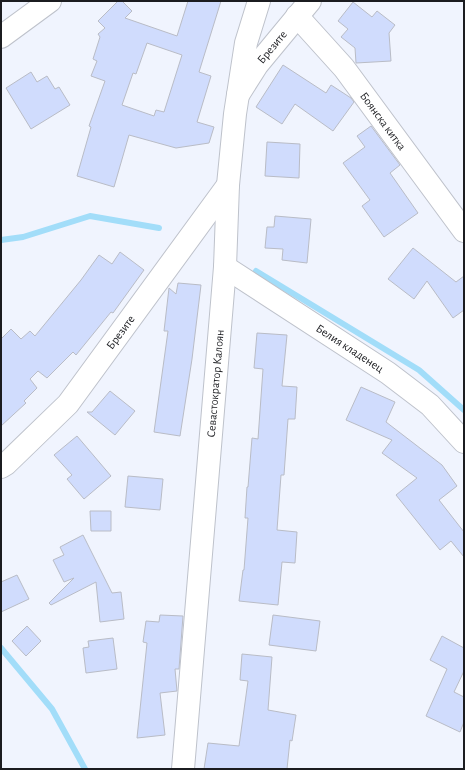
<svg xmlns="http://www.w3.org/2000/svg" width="465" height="770" font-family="'Alegreya Sans',sans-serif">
	<rect width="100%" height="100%" fill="#f0f4fe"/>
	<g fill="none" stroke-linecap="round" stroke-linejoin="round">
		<path stroke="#a2ddf9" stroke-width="6" d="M1,240L23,237L90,216L159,228
			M256,271L419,370L464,410
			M1,648L52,709L85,769"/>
	</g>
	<path fill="#d0dcfd" stroke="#b9bcc6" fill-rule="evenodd" d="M118,1H122L132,11L125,18L177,36L188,1H221L199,72L211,76L197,122L214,127L209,143L176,148L129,135L114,187L77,176L91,127L89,126L105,81L91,76L97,61L93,59L100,37L98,34L105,28L98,21ZM147,43L182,55L164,112L156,110L154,116L122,105L133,73L136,74Z
		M353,2L372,17L377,11L395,25L389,33L391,61L356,63L355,48L341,37L348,29L338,21Z
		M283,65L326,93L331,85L351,98L354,102L333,131L295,104L282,124L256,107Z
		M31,72L37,82L47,76L55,89L59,87L70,105L31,129L6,88Z
		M371,126L400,165L390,173L418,213L384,237L362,206L370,200L343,163L365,147L357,136Z
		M267,142L300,144L299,178L265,176Z
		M275,216L311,219L307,263L282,260L283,249L265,248L267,227H274Z
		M413,248L456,282L464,276V310L453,318L427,281L414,299L388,279Z
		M120,252L144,270L113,313L111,312L76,355L73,352L47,378L38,371L30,379L37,388L24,401L26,403L1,426V339L11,329L21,339L30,331L35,336L81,280L99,255L112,264Z
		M178,283L201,285L192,359L180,436L154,432L168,331H164L169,288L176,294Z
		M257,333L287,335L282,386L297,387L295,419H288L284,475H281L277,530L297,532L295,563L282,562L278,605L239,601L243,570H244L248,518H245L247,487H248L252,438L258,439L263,369L254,368Z
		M361,387L395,402L386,422L442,465L457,486L439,500L464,532V557L451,541L440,550L396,495L417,478L382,453L392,440L346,420Z
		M110,391L135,411L115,435L87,412H92Z
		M77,436L111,476L84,499L67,479L72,475L54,455Z
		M128,476L163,479L160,510L125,507Z
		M90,511H111V531H91Z
		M83,535L112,593L121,592L124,619L100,622L96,582L51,605L49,603L74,578L64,582L53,560L64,555L60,547Z
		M17,575L29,599L1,612V582Z
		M160,615L183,616L179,669H175L177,691L160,693L165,735L137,738L147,643L143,642L146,621L159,622Z
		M273,615L320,621L316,651L269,645Z
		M27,626L41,641L26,656L12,641Z
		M442,636L464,648V671L454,692L464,697V722L460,732L426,716L447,669L430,660Z
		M113,638L117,669L86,673L83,648L89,647L88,641Z
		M242,654L272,657L268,710L296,715L292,741L290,740L287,769H204L208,743L239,746L248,681L240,680Z"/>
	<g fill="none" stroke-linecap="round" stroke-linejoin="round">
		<defs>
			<g id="minor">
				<path id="s1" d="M297,16L344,68L464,231"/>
				<path id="s2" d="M238,95L257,65L310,1"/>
				<path id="s3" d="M225,267L388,373L430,405L464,442"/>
				<path id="s4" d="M1,467L6,464L68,404L228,185"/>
			</g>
			<g id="secondary">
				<path d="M1,37L50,1"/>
				<path id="s5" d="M183,769L225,267L228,185L235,114L246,43L259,1"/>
			</g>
		</defs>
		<use href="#minor" stroke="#bec2cb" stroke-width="24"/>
		<use href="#secondary" stroke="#bec2cb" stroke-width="24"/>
		<use href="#minor" stroke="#fff" stroke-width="22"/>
		<use href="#secondary" stroke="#fff" stroke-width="22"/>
	</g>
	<g text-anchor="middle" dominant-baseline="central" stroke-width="3" stroke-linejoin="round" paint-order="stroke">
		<g font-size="12" fill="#1b1c20" stroke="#fff">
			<text stroke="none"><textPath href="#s2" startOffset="59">Брезите</textPath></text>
			<text stroke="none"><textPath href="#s1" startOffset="136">Боянска китка</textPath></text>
			<text stroke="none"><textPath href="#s4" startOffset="181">Брезите</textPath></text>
			<text stroke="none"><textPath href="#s3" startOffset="149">Белия кладенец</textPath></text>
			<text stroke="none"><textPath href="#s5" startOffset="387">Севастократор Калоян</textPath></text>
		</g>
	</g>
	<rect width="465" height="770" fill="none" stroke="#1b1c20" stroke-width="4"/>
</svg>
